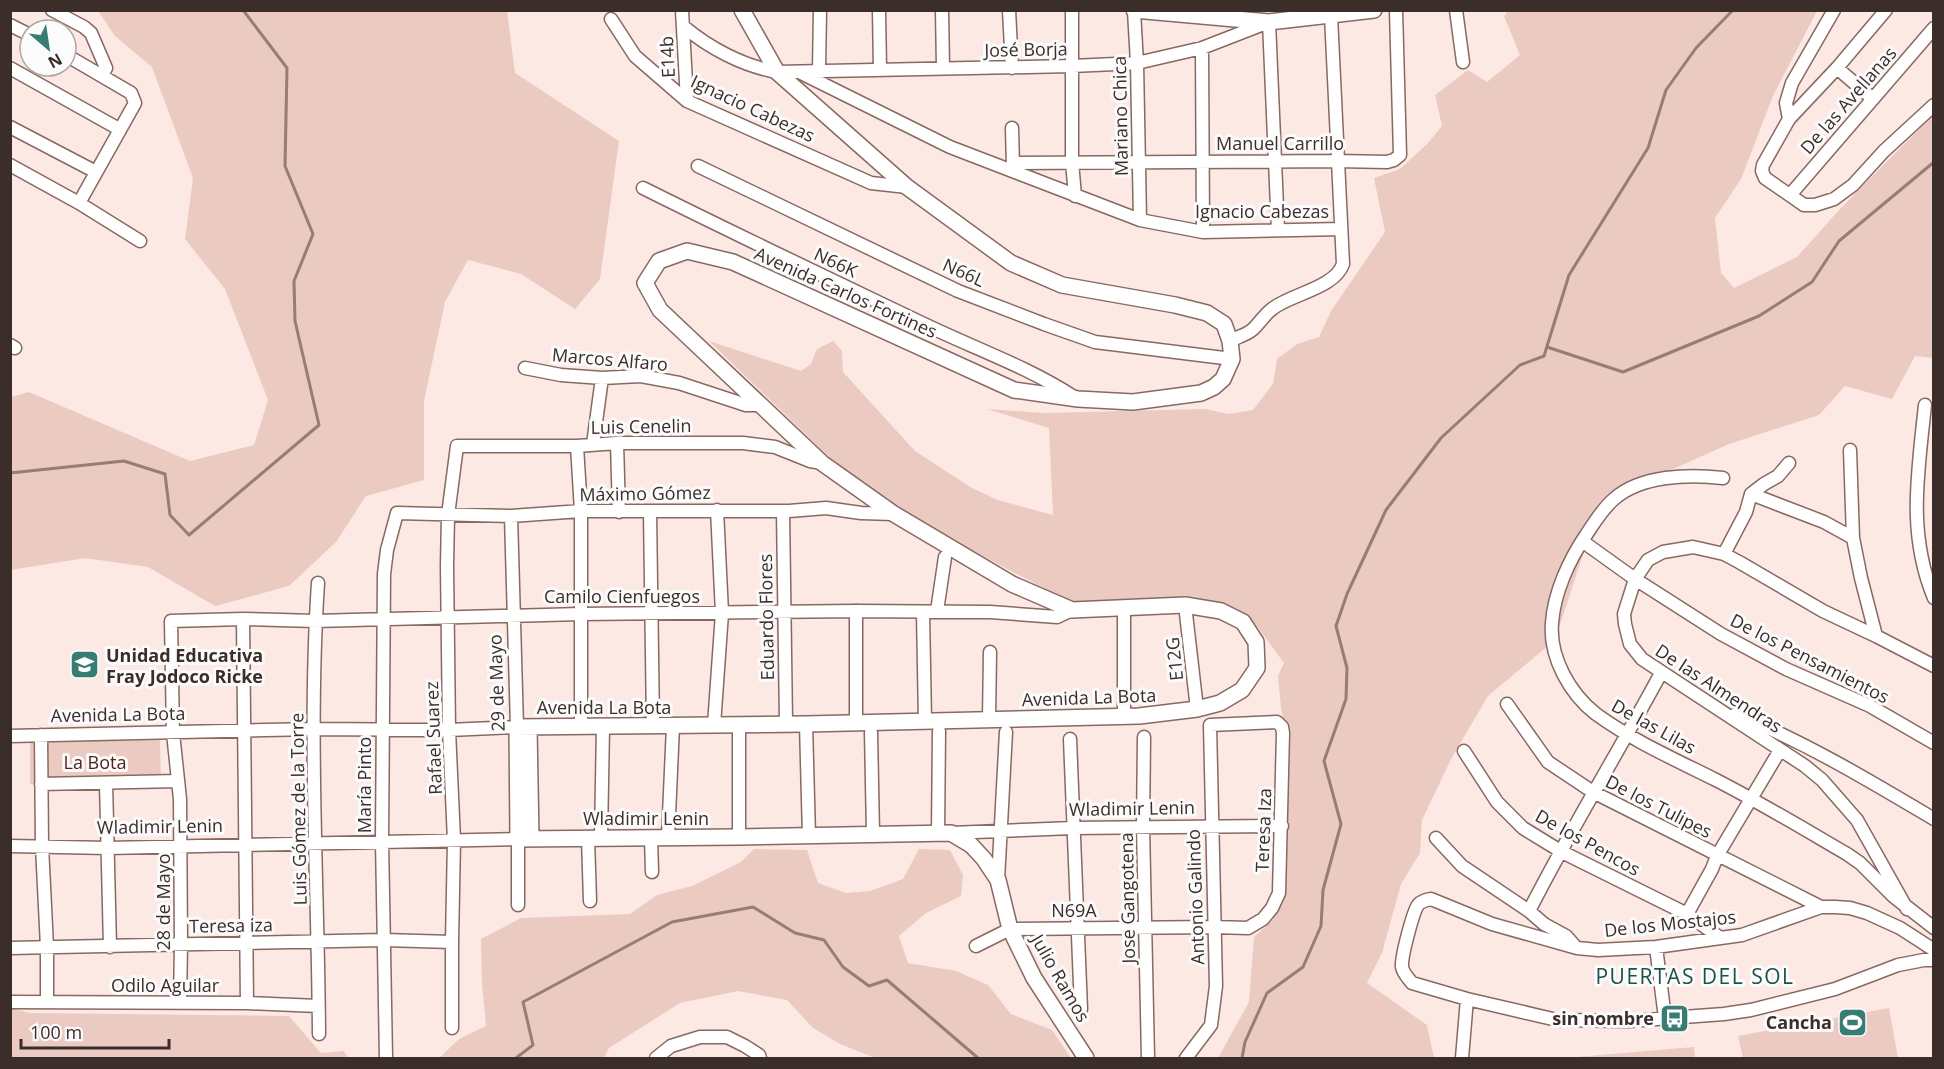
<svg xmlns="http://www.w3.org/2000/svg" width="1944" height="1069" font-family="'Open Sans',sans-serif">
	<rect width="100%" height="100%" fill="#fde9e4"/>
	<path fill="#ebcac2" d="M98,11H507L515,73L619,141L600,279L575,309L521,274L468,260L445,302L424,401V480L366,496L336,542L289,586L215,606L148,567L85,558L11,570V397L29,392L190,461L254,445L268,400L225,289L185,239L193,178L152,67L115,36Z
		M1508,11H1817L1773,96L1741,179L1715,218L1721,273L1734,288L1797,257L1840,209L1933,115V358L1915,356L1892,399L1845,386L1819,415L1729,444L1624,491L1586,545L1555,640L1488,696L1451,759L1422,820L1420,853L1401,884L1382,953L1367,983L1427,1025L1434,1058H1218L1249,1002L1254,937L1273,920L1279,889L1285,726L1281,708L1278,676L1284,663L1251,618L1188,597L1072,603L973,551L889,504L828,456L709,341L801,371L811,364L817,349L833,341L842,351L843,372L915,451L972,488L998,500L1053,515L1049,428L987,409L1044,413L1206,409L1228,414L1253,410L1273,384L1277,359L1297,344L1319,337L1331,311L1385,232L1374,178L1400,169L1428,143L1442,126L1435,95L1468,70L1487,82L1520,55L1504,16Z
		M160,740L161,782L30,784V742Z
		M754,849L807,850L818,883L846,893L870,891L903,879L919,849L950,850L963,875L961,896L926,913L899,936L908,963L956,971L988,985L1011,1014L1052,1030L1071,1058H875L840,1044L813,1028L787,1000L738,991L680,1003L609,1048L604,1058H439L459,1039L486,1026L482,984L481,939L521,918L630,914L657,895L692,886L741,862Z
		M11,1008L30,1013L289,1016L321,1053L344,1051L348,1058H11Z
		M1889,1008L1898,1058H1743L1738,1036Z
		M1694,1047L1695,1058H1578L1577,1057Z"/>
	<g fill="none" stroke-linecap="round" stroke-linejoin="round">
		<path stroke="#997c75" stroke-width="3" d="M1547,347L1623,372L1759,316L1812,282L1839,241L1934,162
			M10,473L124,461L165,474L170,515L189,535L319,425L295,321L294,281L313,234L285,166L287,68L243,10
			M516,1058L533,1045L523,1002L672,922L753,907L795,933L824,940L843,967L869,986L887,980L978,1058
			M1242,1058L1245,1042L1267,993L1303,967L1321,926L1323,890L1341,824L1324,761L1346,699L1347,668L1336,626L1347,594L1386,510L1441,438L1520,365L1544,356L1569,275L1648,148L1666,90L1696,48L1733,10"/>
		<defs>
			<path id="minor" d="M52,10L84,27L91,33L106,68L102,75
				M682,10L687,101
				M879,10L880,70
				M942,10L943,68
				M1009,10L1012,68
				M1072,10V162L1075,196
				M1456,10L1463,62
				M1886,10L1837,68L1789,119L1763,165L1762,171L1765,178L1804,205H1815L1834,199L1853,185L1884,151L1934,105
				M1134,11L1137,63L1140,220
				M611,19L635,56L687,101L871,183L907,187
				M10,25L30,35
				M683,26C709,48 743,66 777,72L1072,66L1137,63L1202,48L1269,22L1278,230
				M1202,48L1203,232
				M66,55L131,93L135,103L79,203
				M10,68L119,129
				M1837,68L1873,99
				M819,70L820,10
				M799,72L950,147L1140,220L1203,232L1341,229
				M1789,119L1786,103L1792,83L1834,10
				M10,127L96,172
				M1012,128L1013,169
				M1013,163L1337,161L1387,162L1394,160L1400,155L1396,10
				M10,165L79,203L140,241
				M698,166L958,291L1044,324L1095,342L1232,359
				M643,188C737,235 832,280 926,325C976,349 1028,367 1074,397
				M1790,195L1934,28
				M1230,341C1237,337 1246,335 1252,330C1259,324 1264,315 1272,309C1291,294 1335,288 1343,264L1331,16
				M10,345L15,348
				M525,368L561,375L602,378L641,376L679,383L746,405H761
				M1925,405C1918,473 1907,533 1934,598
				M617,443L619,512
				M593,444L602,378
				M577,446L581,511V727
				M1850,450L1853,538L1861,578L1876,636
				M1723,478C1689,474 1641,475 1614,499C1603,508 1594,523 1586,535C1569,560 1554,593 1552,623C1549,657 1570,694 1596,714C1633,741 1676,760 1716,780C1761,803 1804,829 1847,854L1860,863L1893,896L1934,928
				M1751,494L1824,522L1853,538
				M783,511L786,723
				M650,512L653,726
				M1582,541L1635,579L1721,634L1786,669L1870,706L1934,743
				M1724,554L1746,512L1751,494L1764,484L1778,476L1789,463
				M318,583C308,733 318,884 319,1034
				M1185,605L1197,709
				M1124,608V717
				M856,611V722
				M937,611L945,557
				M923,612L925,721
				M243,619L247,1003
				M1507,704L1548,762L1593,792L1821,907
				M1736,714C1805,742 1870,781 1934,819
				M989,720L990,652
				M806,724L809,836
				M714,725L722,613L717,510
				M739,725V837
				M871,732L873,834
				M41,735L42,846L47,947V1002
				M10,736L313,729L449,730L517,727L511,516
				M1144,737L1143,827L1148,1058
				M1070,739L1081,1009
				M1464,751L1497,802L1523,828L1562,852L1687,914L1719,937
				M106,783L110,947
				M41,784L178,781
				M951,833L1073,828L1282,826
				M938,834L939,731
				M601,837L603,727
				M651,837L652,872
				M668,837L673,726
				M588,838L590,901
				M1436,838L1462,866L1529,911L1544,924L1566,936L1574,945
				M10,846L108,848L518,839V905
				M998,880L1006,732
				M1907,909L1857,820L1822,780L1805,766L1642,659L1630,644L1625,624L1624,614L1635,579L1648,560L1663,552L1693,547L1724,554L1739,562L1823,611L1876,636L1934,666
				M1529,911C1570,830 1618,753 1661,673
				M1687,914L1712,869L1717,856L1780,750
				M976,946L1010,929L1213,927L1248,928L1263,919L1272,908L1279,893L1283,733L1282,727L1277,722L1210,725L1216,986L1211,1025L1186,1058
				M1656,947L1665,1018
				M10,948L384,940L452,942
				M1934,950L1900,928L1867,913L1850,908L1835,907H1821L1742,935L1656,947L1598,950L1577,948L1492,924L1431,899C1426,900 1421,901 1418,905C1413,912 1401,957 1402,967C1403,973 1408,978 1412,983L1467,999L1557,1020L1629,1021L1724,1014L1751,1010L1835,989L1898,965L1924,960H1934
				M10,1002L247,1003L318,1006
				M180,1003L181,944L180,799L173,733L171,621L243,619L315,621L581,614L856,611L990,612L1057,617L1072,610
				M452,1028V942L454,840L449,730L447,566L448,515L457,446H577L617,443H743L775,447L810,461L822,463
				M386,1058L382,841L384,574L387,550L397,513L511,516L581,511H789L826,508L861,513L894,514
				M656,1058L671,1046L700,1037H727L745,1046L759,1055L760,1058
				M1462,1058L1467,999"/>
			<path id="tertiary" d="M742,10L777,72L907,187L1011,263L1062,285L1175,305L1207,313L1224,324L1230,341L1232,359L1223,379L1214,387L1201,393L1133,402L1078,399L1014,390L733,262L687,251L659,261L645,283L660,310L822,463L894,514L1012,584L1072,610L1185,605L1221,611L1243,622L1256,642L1257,668L1242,690L1220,703L1197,709L1139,716L806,724L517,727L518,839L739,837L951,833L971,845L984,859L998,880L1010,929L1034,978L1086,1058
				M1134,10L1269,22L1374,10
				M529,727L531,838"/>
		</defs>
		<use href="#minor" stroke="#876962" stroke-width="15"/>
		<use href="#tertiary" stroke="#876962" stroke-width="18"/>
		<use href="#minor" stroke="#fff" stroke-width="12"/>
		<use href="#tertiary" stroke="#fff" stroke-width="15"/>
	</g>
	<defs>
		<symbol id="school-square" viewBox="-11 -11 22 22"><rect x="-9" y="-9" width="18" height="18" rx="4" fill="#377d74" stroke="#fbfbfb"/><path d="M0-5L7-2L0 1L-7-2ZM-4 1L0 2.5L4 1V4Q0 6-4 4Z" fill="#fff"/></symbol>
		<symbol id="bus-square" viewBox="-11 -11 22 22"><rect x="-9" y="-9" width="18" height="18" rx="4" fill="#377d74" stroke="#fbfbfb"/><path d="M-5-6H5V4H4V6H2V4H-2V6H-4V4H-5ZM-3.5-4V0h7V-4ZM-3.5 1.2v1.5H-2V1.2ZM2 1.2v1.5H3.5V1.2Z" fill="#fff"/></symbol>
		<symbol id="stadium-square" viewBox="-11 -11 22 22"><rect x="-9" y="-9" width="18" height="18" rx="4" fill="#377d74" stroke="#fbfbfb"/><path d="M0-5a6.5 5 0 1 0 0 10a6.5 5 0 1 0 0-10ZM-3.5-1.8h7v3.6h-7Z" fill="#fff"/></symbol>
	</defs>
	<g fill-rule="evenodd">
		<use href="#school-square" x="68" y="648" width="33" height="33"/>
		<use href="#bus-square" x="1658" y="1002" width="33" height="33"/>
		<use href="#stadium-square" x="1836" y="1006" width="33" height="33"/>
	</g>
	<g text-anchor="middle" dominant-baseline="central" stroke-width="6" stroke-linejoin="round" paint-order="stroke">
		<g font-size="18" fill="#3a2d2a" stroke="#fbfbfb">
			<text transform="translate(1026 49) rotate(-1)">José Borja</text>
			<text transform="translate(667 57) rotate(-93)">E14b</text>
			<text transform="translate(1848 100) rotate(-49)">De las Avellanas</text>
			<text transform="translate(753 108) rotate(25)">Ignacio Cabezas</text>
			<text transform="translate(1120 116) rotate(-91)">Mariano Chica</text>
			<text x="1280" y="143">Manuel Carrillo</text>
			<text x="1262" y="211">Ignacio Cabezas</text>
			<text transform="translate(836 262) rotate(25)">N66K</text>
			<text transform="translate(964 272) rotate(24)">N66L</text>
			<text transform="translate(846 292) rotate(24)">Avenida Carlos Fortines</text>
			<text transform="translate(610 359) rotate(5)">Marcos Alfaro</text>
			<text transform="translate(641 426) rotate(-1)">Luis Cenelin</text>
			<text transform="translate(645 493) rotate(-1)">Máximo Gómez</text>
			<text x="622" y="596">Camilo Cienfuegos</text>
			<text transform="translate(766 617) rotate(-91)">Eduardo Flores</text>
			<text transform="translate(1810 658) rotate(27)">De los Pensamientos</text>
			<text transform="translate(1174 659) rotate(-96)">E12G</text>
			<text transform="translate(496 683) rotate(-92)">29 de Mayo</text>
			<text transform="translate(1719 688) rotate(33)">De las Almendras</text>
			<text transform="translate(1089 697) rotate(-2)">Avenida La Bota</text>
			<text x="604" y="707">Avenida La Bota</text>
			<text transform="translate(118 714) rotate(-1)">Avenida La Bota</text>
			<text transform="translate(1654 726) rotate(29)">De las Lilas</text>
			<text transform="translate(433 738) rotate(-92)">Rafael Suarez</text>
			<text transform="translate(364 785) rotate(-90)">María Pinto</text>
			<text transform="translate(1659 806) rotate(27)">De los Tulipes</text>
			<text transform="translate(1132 808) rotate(-1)">Wladimir Lenin</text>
			<text transform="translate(298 809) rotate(-91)">Luis Gómez de la Torre</text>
			<text x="646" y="818">Wladimir Lenin</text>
			<text transform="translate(160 826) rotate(-1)">Wladimir Lenin</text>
			<text transform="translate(1263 830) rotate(-88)">Teresa Iza</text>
			<text transform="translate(1588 842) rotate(29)">De los Pencos</text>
			<text transform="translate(1195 897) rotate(-92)">Antonio Galindo</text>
			<text transform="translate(1127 898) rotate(-91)">Jose Gangotena</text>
			<text transform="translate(163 902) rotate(-90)">28 de Mayo</text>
			<text x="1074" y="910">N69A</text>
			<text transform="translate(1670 923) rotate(-6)">De los Mostajos</text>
			<text transform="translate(231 925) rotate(-1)">Teresa iza</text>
			<text transform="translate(1061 978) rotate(60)">Julio Ramos</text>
			<text x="165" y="985">Odilo Aguilar</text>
		</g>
		<g font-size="18" font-weight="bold" fill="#3a2d2a" stroke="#fbfbfb" text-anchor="end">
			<text x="106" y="655" text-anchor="start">Unidad Educativa<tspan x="106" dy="21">Fray Jodoco Ricke</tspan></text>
			<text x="1654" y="1018">sin nombre</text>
			<text x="1832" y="1022">Cancha</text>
		</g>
		<g font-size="18" fill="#501f15" stroke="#fbfbfb">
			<text x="95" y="762">La Bota</text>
		</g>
		<g font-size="21" letter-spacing="1.5" fill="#19524b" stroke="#fbfbfb">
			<text x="1695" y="976">PUERTAS DEL SOL</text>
		</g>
	</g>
	<rect width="1944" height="1069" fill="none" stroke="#3a2d2a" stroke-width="24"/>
	<g transform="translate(48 48) rotate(151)"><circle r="28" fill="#fbfbfb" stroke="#aea9a7" stroke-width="1.5"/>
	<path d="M0-4.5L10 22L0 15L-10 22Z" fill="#377d74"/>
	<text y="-9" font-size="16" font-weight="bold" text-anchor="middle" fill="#3a2d2a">N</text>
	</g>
	<path d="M21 1039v9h148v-9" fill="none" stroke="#3a2d2a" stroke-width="3"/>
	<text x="30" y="1039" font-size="18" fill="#3a2d2a" stroke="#fbfbfb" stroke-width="4.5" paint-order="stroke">100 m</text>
</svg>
